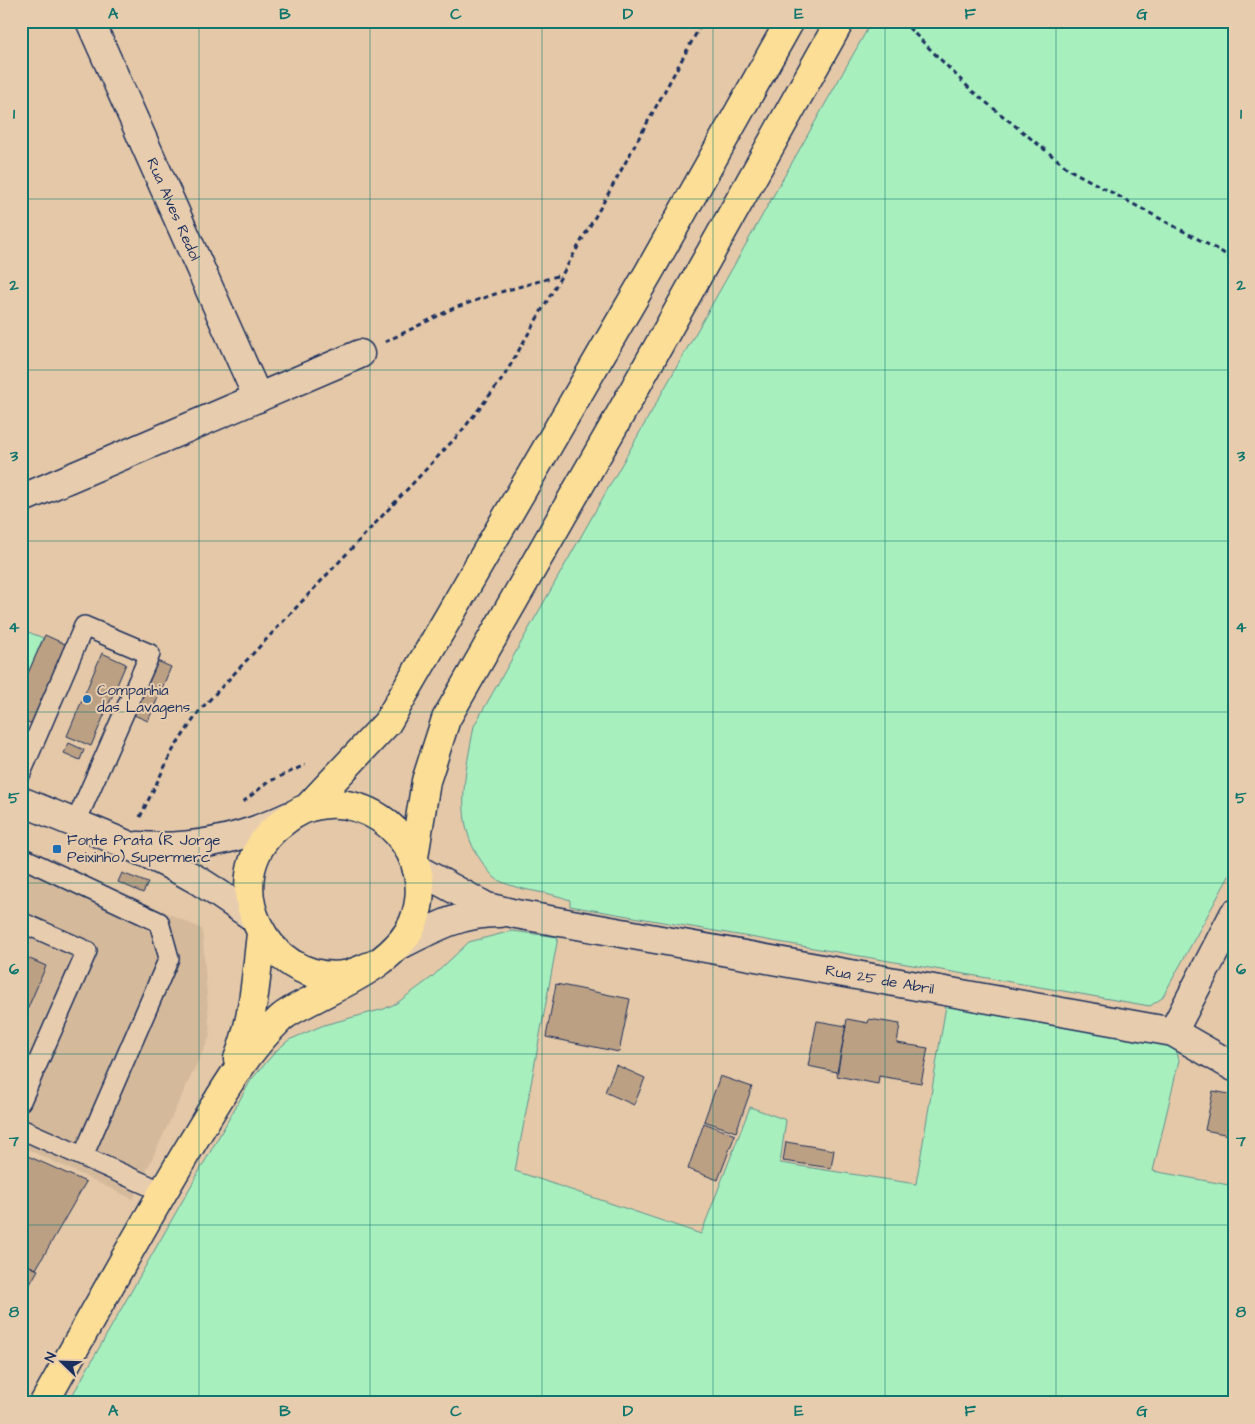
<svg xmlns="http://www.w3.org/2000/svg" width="1255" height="1424" font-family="'Architects Daughter',sans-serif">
	<rect width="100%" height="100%" fill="#e4c8a7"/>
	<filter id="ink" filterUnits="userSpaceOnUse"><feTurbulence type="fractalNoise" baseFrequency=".02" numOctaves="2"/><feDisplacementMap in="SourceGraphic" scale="10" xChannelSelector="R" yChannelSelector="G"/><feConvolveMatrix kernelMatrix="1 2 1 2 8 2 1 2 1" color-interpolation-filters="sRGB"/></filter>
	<g filter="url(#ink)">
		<path fill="#d4b99b" d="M21,846L202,929L210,1036L133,1199L21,1146Z"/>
		<path fill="#a7f0be" stroke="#61908e" d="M872,21H1234V867L1162,998L1150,1006L570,906V900C548,891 522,892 500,881C493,878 487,869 482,862C452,822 466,771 474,726Z
			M21,629L43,638L21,689Z
			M512,931L558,937L515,1171L701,1234L750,1107L786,1120L780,1163L916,1184L947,1000L1163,1036L1175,1047L1179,1060L1153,1171L1234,1186V1403H68L251,1080L277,1050L289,1040L324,1025L384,1009L397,1003L431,978L469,942Z"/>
		<path fill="#bba084" stroke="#1b2f5e" d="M45,635L67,645L33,724L21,720V689Z
			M102,653L126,664L91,746L67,736Z
			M157,661L171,667L148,721L134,715Z
			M69,743L84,750L80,760L64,753Z
			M122,873L148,883L143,893L118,882Z
			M21,955L46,966L21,1024Z
			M556,984L630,999L619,1052L546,1037Z
			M847,1019L868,1023L869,1019L900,1024L897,1043L928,1048L921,1083L879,1076L878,1084L837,1076Z
			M817,1021L846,1026L837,1072L808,1066Z
			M616,1065L645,1078L634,1105L605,1092Z
			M720,1076L752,1087L736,1132L704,1121Z
			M1213,1091L1234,1095V1136L1205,1130Z
			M704,1123L735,1135L718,1180L688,1169Z
			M786,1142L834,1150L831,1168L783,1161Z
			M21,1153L86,1182L36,1269L21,1262Z
			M21,1262L38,1270L21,1300Z"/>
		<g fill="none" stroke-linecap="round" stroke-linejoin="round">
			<defs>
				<path id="service" d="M21,773L84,626L150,654L75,824
					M21,857L159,922L169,958L83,1156
					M21,922L87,951L21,1101
					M21,1129L163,1192"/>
				<g id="minor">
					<path id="s1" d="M90,21L258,398"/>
					<path d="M21,499L360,354"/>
					<path d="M21,801C80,826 143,848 199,881C217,892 235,905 253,917"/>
					<path d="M138,846C192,850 242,839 290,816"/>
					<path id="s2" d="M417,869L487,907L516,914L1173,1032L1234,1067"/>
					<path d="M398,946C432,929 461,912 500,913"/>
					<path d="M1173,1032L1234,914"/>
				</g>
				<path id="primary" d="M308,807L387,723L649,272L790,21
					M414,857L426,781L446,719L612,429L840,21
					M238,1059C254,1019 256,976 261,934
					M44,1403C91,1319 137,1235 186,1153C215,1106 241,1056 281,1018C289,1011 300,1006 310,1001C345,982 396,962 413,923C441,857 377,788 310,807C297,811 287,819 277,827C215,880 265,985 345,975C355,973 366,967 376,964"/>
			</defs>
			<use href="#service" stroke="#1b2f5e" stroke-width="22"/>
			<use href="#minor" stroke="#1b2f5e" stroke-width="31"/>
			<use href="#primary" stroke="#1b2f5e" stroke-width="31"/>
			<path stroke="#1b2f5e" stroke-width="3" stroke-dasharray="5 4" stroke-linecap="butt" d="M902,21L972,91L1070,170L1222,252L1234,262
				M385,342L454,308L504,291L561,275
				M243,802L268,782L305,765
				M140,817L173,750L200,710L461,432L503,378L607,196L703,21"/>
			<use href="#service" stroke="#e7cdae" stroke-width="19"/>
			<use href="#minor" stroke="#e7cdae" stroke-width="28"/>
			<use href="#primary" stroke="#fcde96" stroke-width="28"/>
		</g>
	</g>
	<path fill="none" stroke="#0f766e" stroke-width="1" stroke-opacity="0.55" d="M199,21V1403M370,21V1403M542,21V1403M713,21V1403M885,21V1403M1056,21V1403M21,199H1234M21,370H1234M21,541H1234M21,712H1234M21,883H1234M21,1054H1234M21,1225H1234"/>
	<g fill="#1f6fb2" stroke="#e7cdae" stroke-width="2">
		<circle cx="87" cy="699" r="5"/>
		<rect x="52" y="844" width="10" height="10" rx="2.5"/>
	</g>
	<g text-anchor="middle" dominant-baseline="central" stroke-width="4" stroke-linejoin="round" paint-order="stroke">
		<g font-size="15" fill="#1b2f5e" stroke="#e7cdae">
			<text stroke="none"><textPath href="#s1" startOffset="206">Rua Alves Redol</textPath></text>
			<text stroke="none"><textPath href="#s2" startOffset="479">Rua 25 de Abril</textPath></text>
		</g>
		<g font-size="15" fill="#1b2f5e" stroke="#e7cdae" text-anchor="start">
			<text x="97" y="690">Companhia<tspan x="97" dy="17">das Lavagens</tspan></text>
			<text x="67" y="840">Fonte Prata (R Jorge<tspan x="67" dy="17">Peixinho) Supermerc</tspan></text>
		</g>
	</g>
	<rect width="1255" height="1424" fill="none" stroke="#e7cdae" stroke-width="55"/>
	<g transform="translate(62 1362) rotate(293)" stroke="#e7cdae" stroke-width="4" paint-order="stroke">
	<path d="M0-4L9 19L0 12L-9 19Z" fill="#1b2f5e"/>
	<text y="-8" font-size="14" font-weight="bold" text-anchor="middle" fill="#1b2f5e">N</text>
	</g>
	<rect x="28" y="28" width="1200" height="1368" fill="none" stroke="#0f766e" stroke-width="2"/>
	<g font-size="16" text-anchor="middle" font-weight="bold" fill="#0f766e">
		<text x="113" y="19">A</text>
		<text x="285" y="19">B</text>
		<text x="456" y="19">C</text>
		<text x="628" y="19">D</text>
		<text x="799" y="19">E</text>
		<text x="970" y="19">F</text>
		<text x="1142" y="19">G</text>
		<text x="14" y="119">1</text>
		<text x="1241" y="119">1</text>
		<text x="14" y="290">2</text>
		<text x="1241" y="290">2</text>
		<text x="14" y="461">3</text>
		<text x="1241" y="461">3</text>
		<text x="14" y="632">4</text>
		<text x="1241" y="632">4</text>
		<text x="14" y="803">5</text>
		<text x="1241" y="803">5</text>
		<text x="14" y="974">6</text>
		<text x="1241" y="974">6</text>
		<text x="14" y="1146">7</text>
		<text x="1241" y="1146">7</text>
		<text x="14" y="1317">8</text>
		<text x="1241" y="1317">8</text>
		<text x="113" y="1416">A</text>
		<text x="285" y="1416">B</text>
		<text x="456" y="1416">C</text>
		<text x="628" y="1416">D</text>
		<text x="799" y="1416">E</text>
		<text x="970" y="1416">F</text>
		<text x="1142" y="1416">G</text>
	</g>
</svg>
